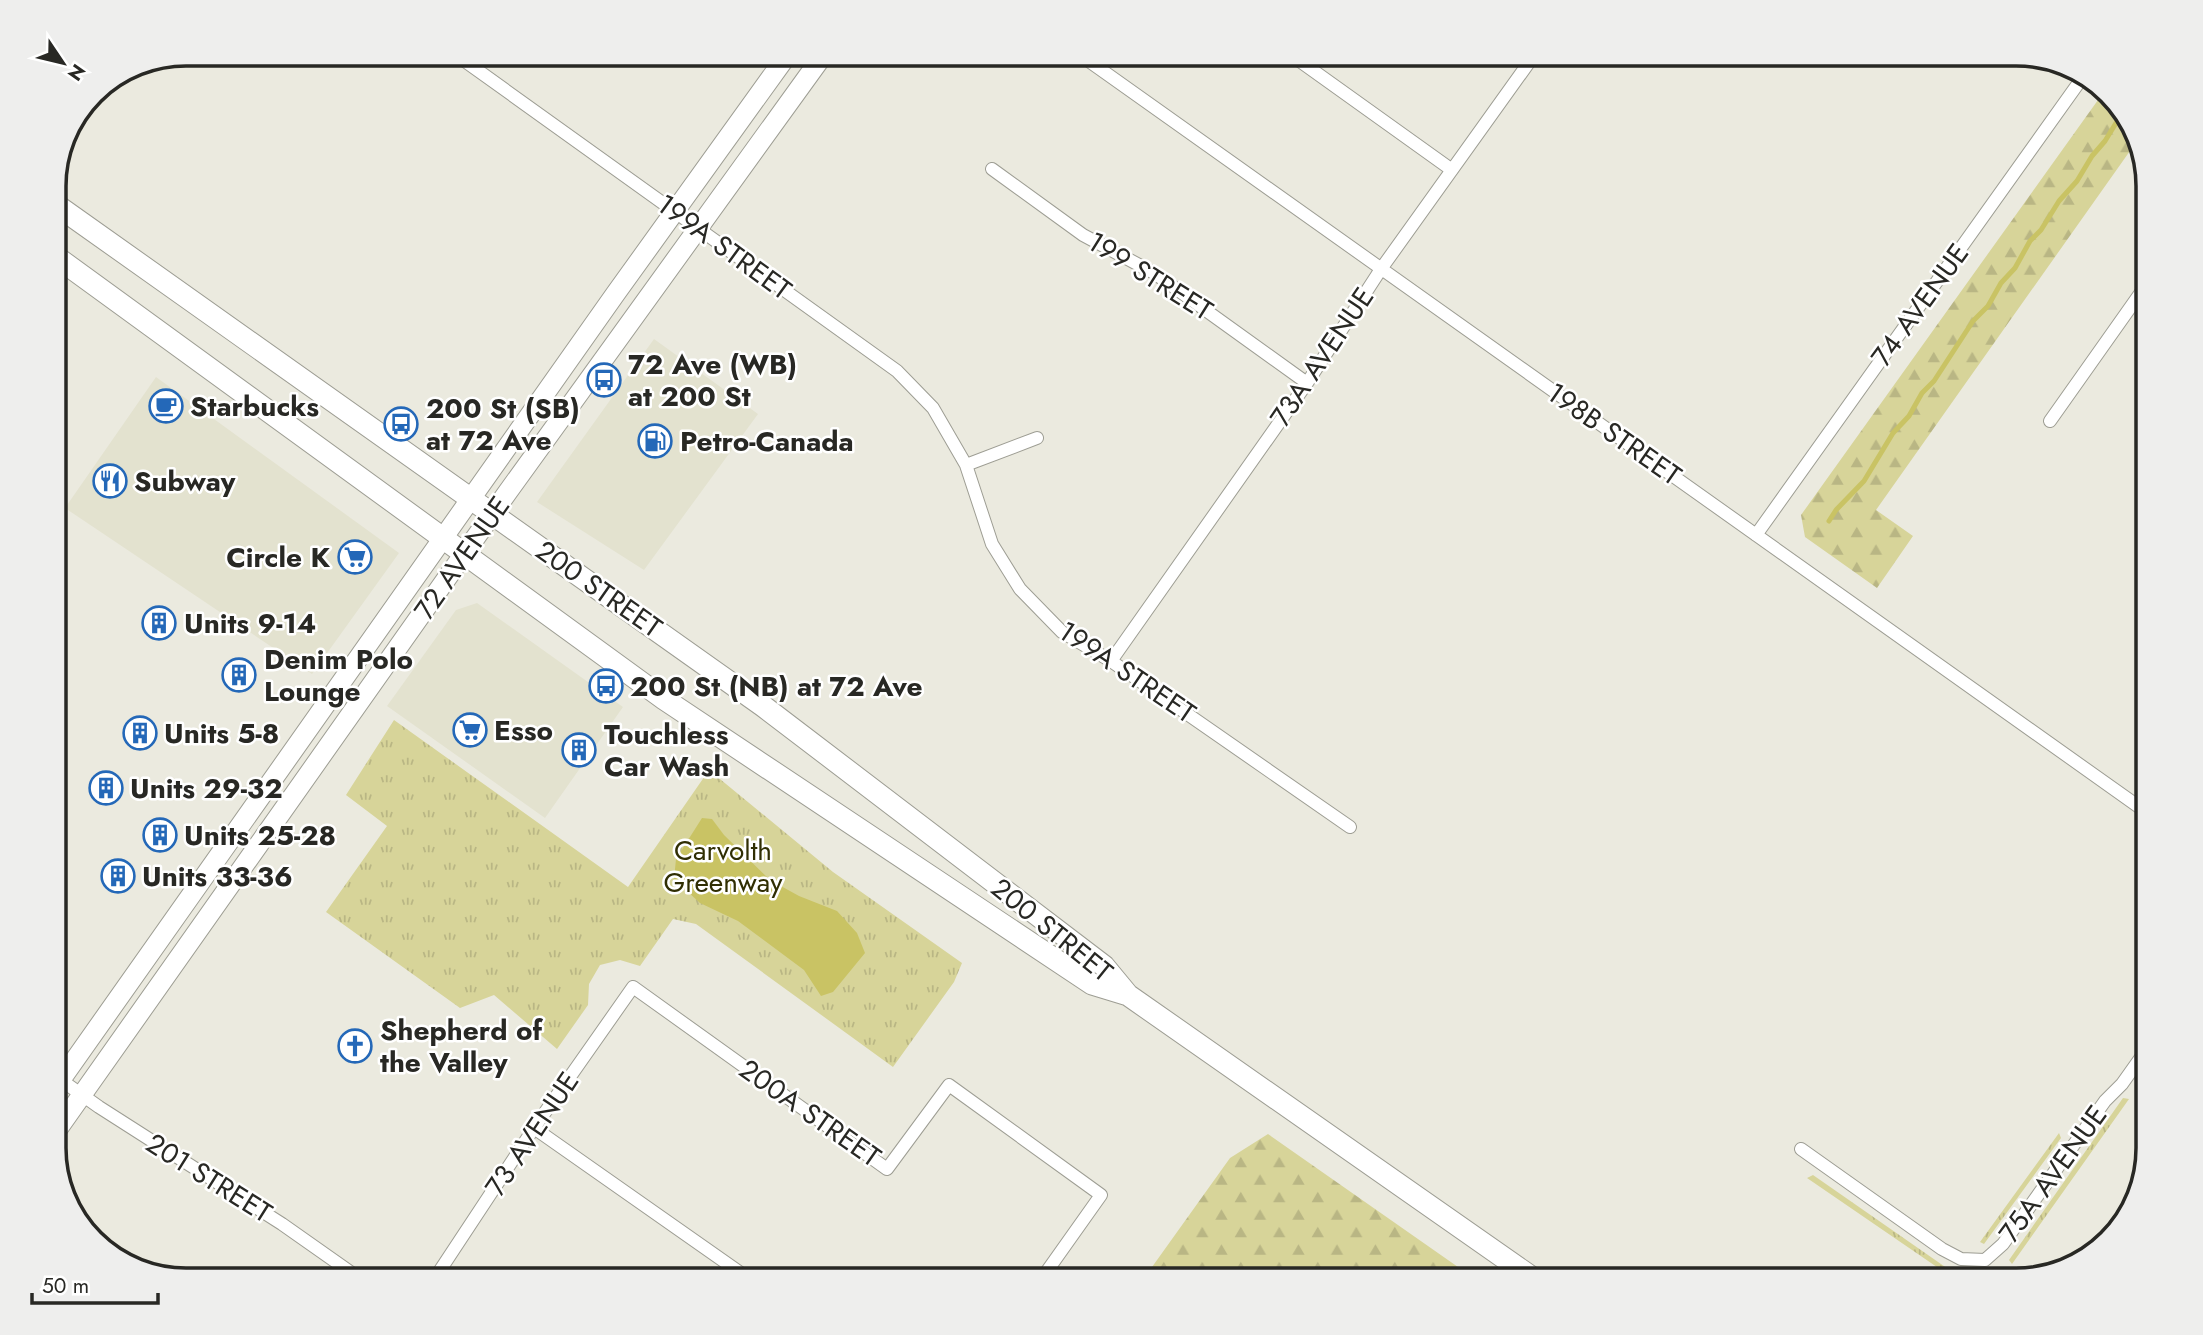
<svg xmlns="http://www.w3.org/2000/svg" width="2203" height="1335" font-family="Jost,sans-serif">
	<defs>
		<pattern id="grass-tufts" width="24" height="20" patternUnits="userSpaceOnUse" patternTransform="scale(1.75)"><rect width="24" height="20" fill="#d7d499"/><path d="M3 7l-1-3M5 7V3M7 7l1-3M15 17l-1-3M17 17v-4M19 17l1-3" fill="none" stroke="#b9b684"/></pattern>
		<pattern id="forest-firs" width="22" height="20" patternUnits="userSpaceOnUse" patternTransform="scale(1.75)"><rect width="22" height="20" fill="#d7d499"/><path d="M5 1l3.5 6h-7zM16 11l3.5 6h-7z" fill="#b9b684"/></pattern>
	</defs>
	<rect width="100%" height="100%" fill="#ebeadf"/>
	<path fill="#e3e2cf" d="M654,339L758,414L644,570L537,502Z
		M156,377L399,553L312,674L65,508Z
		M477,603L623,707L545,818L387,706L456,610Z"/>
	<path fill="url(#grass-tufts)" d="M394,720L628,887L709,770L833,872L962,963L954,982L893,1067L696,924L673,919L640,966L620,960L600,965L589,984L588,1005L557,1049L494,995L460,1008L326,912L387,826L346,795Z
		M2123,1098L2129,1099L2012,1264L2009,1260Z
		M2059,1133L2061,1138L1984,1244L1980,1242Z
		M1813,1175L1951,1271L1950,1276L1807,1178Z"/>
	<path fill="url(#forest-firs)" d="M2103,93L2131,120L2137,141L1876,510L1913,536L1877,588L1805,537L1801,515Z
		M1268,1134L1478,1281H1142L1230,1158Z"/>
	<path fill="#c9c364" d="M702,818L712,819L724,835L770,880L799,896L837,911L857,933L865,953L833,992L821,996L804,970L738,921L700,903L674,879L676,859Z"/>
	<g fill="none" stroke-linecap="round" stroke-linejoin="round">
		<path stroke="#c9c364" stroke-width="5" d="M1829,521L1836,510L1864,481L1893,433L1909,416L1922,393L1934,381L1973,321L1988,306L2001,283L2015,268L2030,241L2041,230L2059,201L2077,181L2092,156L2105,141L2116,123L2126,115"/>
		<defs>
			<path id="street" d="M455,54L897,371L933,408L966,465L992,544L1020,589L1062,632L1111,661L1350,827
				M1079,54L2149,814
				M1290,54L1452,170
				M281,60L285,54
				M992,169L1083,235L1154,273L1307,383
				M2050,421L2149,281
				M966,465L1037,438
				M1756,535L2085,74
				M1111,661L1307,383L1381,269L1535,54
				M61,1080L99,1107L282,1224L363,1281
				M534,1128L752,1281
				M1801,1149L1942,1249L1961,1259L1985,1260L2003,1244L2105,1101L2122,1084L2149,1046
				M433,1281L534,1128L633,987L887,1169L949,1085L1101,1195L1040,1281"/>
			<path id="secondary" d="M55,1088L616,293L788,54
				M55,1133L507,493L824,54"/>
			<path id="primary" d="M55,204L763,706L1104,966L1128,995L1537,1281
				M55,256L664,699L1092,984L1128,995"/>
		</defs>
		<use href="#street" stroke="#9d9d93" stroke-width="14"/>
		<use href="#secondary" stroke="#9d9d93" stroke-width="21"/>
		<use href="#primary" stroke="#9d9d93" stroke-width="23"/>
		<use href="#street" stroke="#fff" stroke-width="12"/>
		<use href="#secondary" stroke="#fff" stroke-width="19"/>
		<use href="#primary" stroke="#fff" stroke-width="21"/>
	</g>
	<defs>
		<symbol id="bus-ring" viewBox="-11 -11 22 22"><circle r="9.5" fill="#fff" stroke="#2468b8" stroke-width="1.5"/><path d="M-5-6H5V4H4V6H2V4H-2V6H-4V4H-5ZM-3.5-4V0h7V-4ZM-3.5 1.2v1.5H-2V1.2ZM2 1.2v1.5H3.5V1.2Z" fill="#2468b8"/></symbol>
		<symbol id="cafe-ring" viewBox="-11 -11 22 22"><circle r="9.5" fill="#fff" stroke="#2468b8" stroke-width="1.5"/><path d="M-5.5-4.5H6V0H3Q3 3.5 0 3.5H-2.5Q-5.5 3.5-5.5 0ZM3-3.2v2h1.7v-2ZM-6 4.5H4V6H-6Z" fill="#2468b8"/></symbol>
		<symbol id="fuel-ring" viewBox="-11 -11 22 22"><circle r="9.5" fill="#fff" stroke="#2468b8" stroke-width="1.5"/><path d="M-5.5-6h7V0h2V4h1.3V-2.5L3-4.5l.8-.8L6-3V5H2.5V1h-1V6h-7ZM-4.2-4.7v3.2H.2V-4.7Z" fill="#2468b8"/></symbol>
		<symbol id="restaurant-ring" viewBox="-11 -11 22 22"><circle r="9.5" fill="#fff" stroke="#2468b8" stroke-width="1.5"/><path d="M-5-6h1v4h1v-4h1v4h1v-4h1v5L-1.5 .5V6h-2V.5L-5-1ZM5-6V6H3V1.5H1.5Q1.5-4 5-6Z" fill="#2468b8"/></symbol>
		<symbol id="supermarket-ring" viewBox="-11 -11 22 22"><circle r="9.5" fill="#fff" stroke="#2468b8" stroke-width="1.5"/><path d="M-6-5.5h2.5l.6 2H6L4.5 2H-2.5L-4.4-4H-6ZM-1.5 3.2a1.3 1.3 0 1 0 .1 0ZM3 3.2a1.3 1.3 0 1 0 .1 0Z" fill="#2468b8"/></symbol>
		<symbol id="building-ring" viewBox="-11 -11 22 22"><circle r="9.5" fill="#fff" stroke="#2468b8" stroke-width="1.5"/><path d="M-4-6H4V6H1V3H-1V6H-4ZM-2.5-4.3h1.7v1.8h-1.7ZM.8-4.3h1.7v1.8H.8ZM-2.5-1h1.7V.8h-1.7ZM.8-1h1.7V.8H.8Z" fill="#2468b8"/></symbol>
		<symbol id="church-ring" viewBox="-11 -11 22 22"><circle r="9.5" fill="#fff" stroke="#2468b8" stroke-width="1.5"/><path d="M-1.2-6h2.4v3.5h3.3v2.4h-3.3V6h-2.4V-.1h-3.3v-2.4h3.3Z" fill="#2468b8"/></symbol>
	</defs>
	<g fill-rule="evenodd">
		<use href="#bus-ring" x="585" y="361" width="38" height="38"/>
		<use href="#cafe-ring" x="147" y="387" width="38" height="38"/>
		<use href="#bus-ring" x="382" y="405" width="38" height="38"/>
		<use href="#fuel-ring" x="636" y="422" width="38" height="38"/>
		<use href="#restaurant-ring" x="91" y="462" width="38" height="38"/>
		<use href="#supermarket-ring" x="336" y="538" width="38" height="38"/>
		<use href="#building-ring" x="140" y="604" width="38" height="38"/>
		<use href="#building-ring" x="220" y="656" width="38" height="38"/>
		<use href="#bus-ring" x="587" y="667" width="38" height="38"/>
		<use href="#supermarket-ring" x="451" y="711" width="38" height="38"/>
		<use href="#building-ring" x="121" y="714" width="38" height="38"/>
		<use href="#building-ring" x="560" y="731" width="38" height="38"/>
		<use href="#building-ring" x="87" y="769" width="38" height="38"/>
		<use href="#building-ring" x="141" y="816" width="38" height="38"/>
		<use href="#building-ring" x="99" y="857" width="38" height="38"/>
		<use href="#church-ring" x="336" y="1027" width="38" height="38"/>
	</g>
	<g text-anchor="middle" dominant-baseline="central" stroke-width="5" stroke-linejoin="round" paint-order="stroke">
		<g font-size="28" fill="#282824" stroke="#fff">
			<text transform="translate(724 247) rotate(36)">199A STREET</text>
			<text transform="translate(1150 276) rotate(32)">199 STREET</text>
			<text transform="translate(1920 305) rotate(-54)">74 AVENUE</text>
			<text transform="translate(1322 357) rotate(-56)">73A AVENUE</text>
			<text transform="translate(1614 434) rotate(35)">198B STREET</text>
			<text transform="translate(462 558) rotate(-55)">72 AVENUE</text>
			<text transform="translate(599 589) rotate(35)">200 STREET</text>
			<text transform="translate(1127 672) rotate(34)">199A STREET</text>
			<text transform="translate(1052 930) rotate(39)">200 STREET</text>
			<text transform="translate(810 1113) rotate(35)">200A STREET</text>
			<text transform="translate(532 1134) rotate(-56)">73 AVENUE</text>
			<text transform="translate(2053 1174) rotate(-54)">75A AVENUE</text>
			<text transform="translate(209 1178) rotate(32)">201 STREET</text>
		</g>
		<g font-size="28" font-weight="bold" fill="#282824" stroke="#fff" text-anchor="start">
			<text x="628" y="364">72 Ave (WB)<tspan x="628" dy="32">at 200 St</tspan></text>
			<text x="190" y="406">Starbucks</text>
			<text x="426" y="408">200 St (SB)<tspan x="426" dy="32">at 72 Ave</tspan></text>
			<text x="680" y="441">Petro-Canada</text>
			<text x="134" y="481">Subway</text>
			<text x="330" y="557" text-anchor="end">Circle K</text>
			<text x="184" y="623">Units 9-14</text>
			<text x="264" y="659">Denim Polo<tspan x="264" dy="32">Lounge</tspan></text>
			<text x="630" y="686">200 St (NB) at 72 Ave</text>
			<text x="494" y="730">Esso</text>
			<text x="164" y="733">Units 5-8</text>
			<text x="604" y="734">Touchless<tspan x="604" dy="32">Car Wash</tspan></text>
			<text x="130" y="788">Units 29-32</text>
			<text x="184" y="835">Units 25-28</text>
			<text x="142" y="876">Units 33-36</text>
			<text x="380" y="1030">Shepherd of<tspan x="380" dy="32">the Valley</tspan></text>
		</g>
		<g font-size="28" fill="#302e03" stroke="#fff">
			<text x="723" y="850">Carvolth<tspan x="723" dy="32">Greenway</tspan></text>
		</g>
	</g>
	<path d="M0 0H2203V1335H0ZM186 66H2016A120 120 0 0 1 2136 186V1148A120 120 0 0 1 2016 1268H186A120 120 0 0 1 66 1148V186A120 120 0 0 1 186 66Z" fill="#eeeeed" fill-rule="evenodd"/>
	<path fill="none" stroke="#282824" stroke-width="3.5" d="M186 66H2016A120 120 0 0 1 2136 186V1148A120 120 0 0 1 2016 1268H186A120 120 0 0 1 66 1148V186A120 120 0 0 1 186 66Z"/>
	<g transform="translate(63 63) rotate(125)" stroke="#ffffff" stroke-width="5" paint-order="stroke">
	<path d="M0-5L12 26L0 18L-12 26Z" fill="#282824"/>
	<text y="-10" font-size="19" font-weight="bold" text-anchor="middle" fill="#282824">N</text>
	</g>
	<path d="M32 1293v10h126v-10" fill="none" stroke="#282824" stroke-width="3.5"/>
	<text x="42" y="1293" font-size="21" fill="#282824" stroke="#ffffff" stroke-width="5" paint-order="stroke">50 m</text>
</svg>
